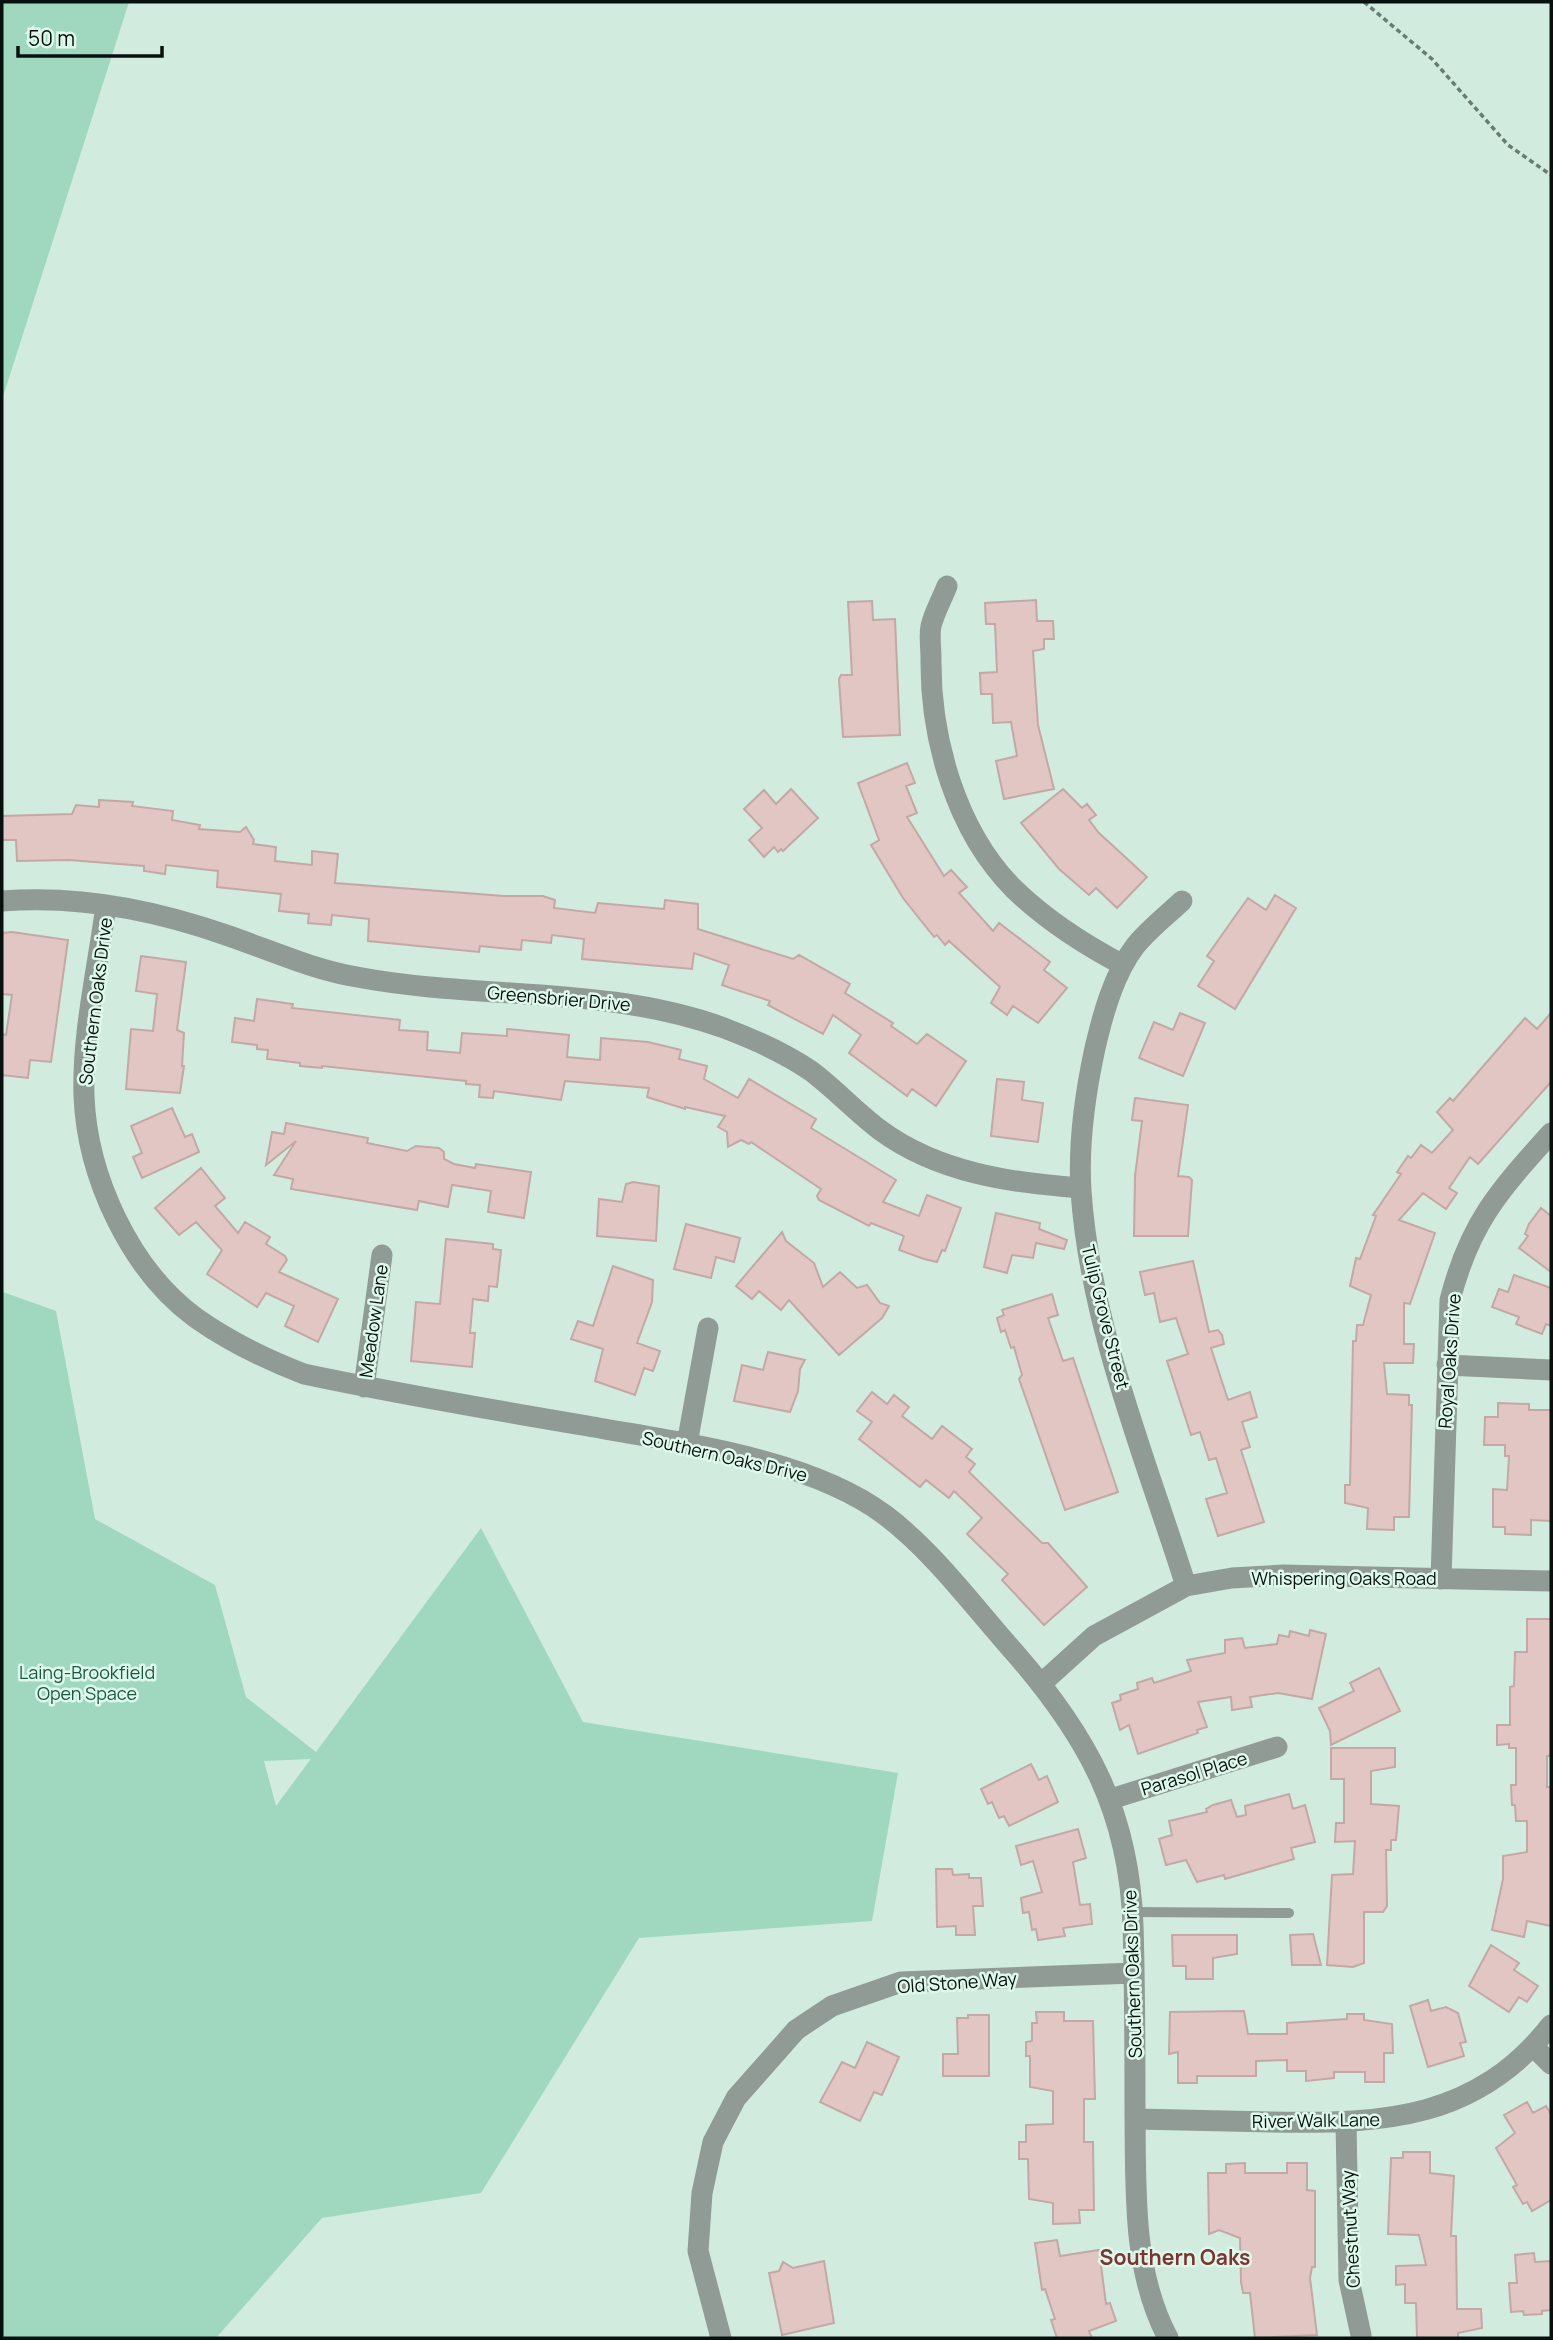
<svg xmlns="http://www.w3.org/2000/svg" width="1553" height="2340" font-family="Manrope,sans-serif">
	<rect width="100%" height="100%" fill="#d1ecdf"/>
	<path fill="#a0d8bf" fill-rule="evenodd" d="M2,2H129L2,400Z
		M2,1255L3,1292L56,1311L95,1519L215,1585L246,1697L316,1752L481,1528L583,1722L898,1773L872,1921L639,1938L481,2193L322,2218L216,2338H2ZM310,1759V1760L276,1806L264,1761Z"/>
	<path fill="#e2c6c3" stroke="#c3a8a5" stroke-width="2" d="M1036,600L1037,621H1053L1054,639H1044V649L1033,651L1038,725L1054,789L1004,799L996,761L1017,756L1011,722L993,723L992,694H981L980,673L997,672L995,624H986L985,603Z
		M872,601L873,620L895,619L900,735L843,737L839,679L841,675H852L848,602Z
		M907,763L915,783L906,786L917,813L907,817L944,876L951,870L967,887L959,893L993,931L999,923L1032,948L1050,962L1044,970L1067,988L1038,1023L1013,1006L1007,1015L991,1003L1000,987L949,941L945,945L937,935L934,937L903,898L871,845L879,840L858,783Z
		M791,789L818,818L783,851L781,849L778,852L774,847L764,857L749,840L762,828L744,809L764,790L776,804Z
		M1063,789L1082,808L1087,804L1096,815L1089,820L1099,833L1147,877L1117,908L1096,888L1089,895L1059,869L1021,823Z
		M99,800L133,802L132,806L173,811L172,820L200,825L199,829L240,832L246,827L254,840L253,844L276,847L275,861L312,865V851L338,854L335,883L504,896H543L555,900L554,908L595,913L598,903L664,909L665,900L698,904V929L793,959L799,955L850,984L845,993L893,1023L891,1026L917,1044L927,1034L966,1061L936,1106L912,1089L907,1096L849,1053L861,1035L833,1015L823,1034L768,1005L770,1001L722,985L729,965L694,953L692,969L582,959L584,939L552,935L551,943L522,940L521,950L480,946L479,952L368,941L369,919L332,915L331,925L308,923L309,914L279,911L281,894L217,887L218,871L166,865L165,874L144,871V866L69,860L17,861L16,840H2V816L72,814L76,805L99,807Z
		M1275,895L1296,908L1235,1009L1198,986L1214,961L1207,956L1248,898L1266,910Z
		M12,932L68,940L51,1062L30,1060L28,1078L2,1075V1034L6,1035L12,995L2,994V933Z
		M141,956L186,962L177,1030L184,1033L182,1066H184L180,1093L126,1089L131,1029L153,1031L157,994L136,991Z
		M257,999L293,1004L292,1008L400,1020L399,1030L428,1032L427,1050L460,1053L462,1033L507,1036V1029L569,1035L567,1057L600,1060L601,1038L648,1042L681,1050L679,1059L707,1066L704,1079L738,1098L749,1079L816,1119L811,1128L896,1180L883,1202L919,1216L927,1195L961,1208L945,1251L942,1250L937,1262L924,1259L899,1250L904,1236L871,1223L869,1226L819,1200L817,1196L821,1189L751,1142L749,1144L741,1140L728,1147L727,1132L718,1127L725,1116L685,1107V1109L647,1097L649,1088L565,1081L561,1100L494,1091L493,1098L479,1097L480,1085L466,1084V1081L322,1066V1068L300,1066V1063L267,1059L268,1050L257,1049V1045L232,1042L235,1018L254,1021Z
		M1180,1013L1205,1023L1183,1076L1139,1058L1154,1022L1173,1030Z
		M1551,1013V1082L1478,1164L1470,1157L1449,1188L1457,1193L1446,1209L1423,1193L1399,1220L1435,1233L1410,1304L1404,1303V1344H1414L1413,1363H1384L1387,1394L1409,1395V1405H1412L1409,1517H1394V1530L1367,1529L1368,1508L1345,1503V1485H1350L1353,1341H1356L1357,1325H1363L1371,1295L1350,1286L1356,1258L1360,1259L1376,1216L1373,1215L1401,1174L1397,1172L1408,1156L1411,1158L1421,1145L1432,1153L1453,1130L1437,1112L1450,1098L1453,1101L1525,1018L1537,1029Z
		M997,1079L1024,1082L1022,1100L1043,1103L1038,1142L991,1136Z
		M1135,1098L1188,1105L1178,1176L1189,1177L1192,1180L1188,1236H1134L1135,1176L1142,1121L1132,1120Z
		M172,1108L185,1137L192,1134L199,1152L142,1178L133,1157L142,1153L131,1126Z
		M286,1123L368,1138L367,1143L407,1151L416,1146L439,1148L444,1152V1159L454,1164L475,1168L476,1164L531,1172L524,1218L488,1212L491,1191L452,1185L448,1207L419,1201L417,1210L291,1189L293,1179L274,1175L296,1141L266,1165L272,1132L284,1134Z
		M201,1168L225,1198L215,1206L238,1233L245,1222L270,1237L266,1244L285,1256L287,1260L279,1272L338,1299L318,1342L285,1326L294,1306L266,1293L257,1307L207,1274L222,1250L196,1222L179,1235L155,1208Z
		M633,1182L659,1186L656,1241L597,1236L599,1199L622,1202L626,1184Z
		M1541,1208L1551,1216V1272L1519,1248L1528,1236L1525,1234L1529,1224Z
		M996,1213L1040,1223L1039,1229L1067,1240L1064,1249L1036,1243L1033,1258L1012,1255L1007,1273L984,1267Z
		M686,1224L740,1238L734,1262L716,1257L711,1278L674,1269Z
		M782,1232L786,1241L814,1263L823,1287L840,1272L857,1288L867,1285L880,1303L889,1306L882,1318L839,1355L789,1300L781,1310L759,1291L752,1299L736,1286Z
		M446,1239L493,1244V1249L501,1250L497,1287L489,1286L488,1301L473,1299L470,1333H475L472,1367L411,1361L416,1302L440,1304Z
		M1193,1261L1209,1332L1218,1330L1222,1335L1224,1344L1211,1348L1228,1400L1250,1392L1257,1417L1242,1422L1250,1447L1241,1450L1264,1522L1218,1536L1206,1499L1227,1493L1216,1458L1209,1460L1200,1432L1191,1435L1167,1361L1188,1354L1176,1318L1160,1322L1154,1293L1145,1295L1140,1272Z
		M613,1266L653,1280L652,1302L637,1343L660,1351L653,1371L644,1368L635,1395L595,1381L603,1349L571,1339L578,1321L593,1326Z
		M1514,1275L1551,1288V1326L1546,1324L1542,1334L1516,1324L1519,1317L1492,1307L1499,1289L1508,1292Z
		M1052,1294L1058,1315L1048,1318L1063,1361L1073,1358L1118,1492L1065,1510L1019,1379L1022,1375L1014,1347L1011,1348L1005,1330L1001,1332L997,1318L1004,1315L1002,1310Z
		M768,1352L805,1360L800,1369L798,1391L790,1412L734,1401L742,1365L763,1370Z
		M872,1392L887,1404L894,1395L909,1407L902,1416L932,1439L942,1426L972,1449L966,1457L975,1464L969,1472L1042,1543H1048L1087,1587L1044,1625L1002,1580L1008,1574L967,1534L982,1518L954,1491L949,1498L926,1480L920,1487L859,1439L872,1422L857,1411Z
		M1498,1403L1529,1404V1410H1551V1521L1531,1520V1535L1505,1534V1527H1493V1489L1507,1490L1509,1456H1505V1445H1484L1485,1417H1498Z
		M1527,1619H1551V1756H1547V1787H1551V1926L1527,1921L1524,1937L1492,1930L1503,1879V1856L1527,1852V1821H1516L1515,1805H1512L1511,1785H1516V1748H1509V1744L1497,1745V1725H1510V1687L1514,1686L1515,1652H1527Z
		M1310,1630L1326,1634L1312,1699L1278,1693L1250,1697L1252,1707L1232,1710L1231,1697L1198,1702L1207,1727L1197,1730L1198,1733L1138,1754L1129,1725L1120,1730L1112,1703L1121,1700L1120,1695L1138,1689L1137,1683L1152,1678L1154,1683L1191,1671L1187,1660L1225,1653V1640L1242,1638L1245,1648L1277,1644L1279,1635L1289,1637L1290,1631L1309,1636Z
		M1379,1668L1400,1711L1331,1745L1330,1731L1319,1708L1354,1691L1350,1683Z
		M1331,1748H1395V1767L1371,1771V1804L1399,1806L1396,1840H1391V1850H1386L1387,1906L1383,1912H1364V1963L1353,1967L1327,1965L1332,1875L1353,1874L1355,1841L1335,1842L1336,1823H1344V1779H1331Z
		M1031,1764L1039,1780L1047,1776L1058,1802L1009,1826L1004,1816L999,1818L992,1802L988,1804L981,1789Z
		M1289,1794L1293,1809L1305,1805L1315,1842L1291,1848L1294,1859L1225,1879L1224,1875L1197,1882L1186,1860L1166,1865L1159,1839L1172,1835L1169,1821L1207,1812L1206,1809L1213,1805L1231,1800L1237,1817L1246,1815L1245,1806Z
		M1078,1829L1086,1858L1073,1862L1080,1905L1090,1904L1092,1924L1063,1928L1065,1936L1038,1940L1036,1929L1032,1930L1029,1912L1023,1913L1021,1898L1042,1892L1033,1861L1021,1865L1016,1846Z
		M936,1869H952L953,1875L969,1874V1878H981L983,1906H973L975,1935H956V1926L937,1927Z
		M1313,1934L1321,1965H1292L1290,1935Z
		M1172,1935H1237V1954L1213,1958V1979H1186V1966H1173Z
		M1491,1945L1519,1963L1514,1970L1538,1986L1527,2002L1519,1997L1509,2012L1469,1986Z
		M1428,2000L1431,2011L1446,2007L1458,2013L1466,2042L1460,2043L1464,2056L1428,2067L1410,2006Z
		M1244,2011L1248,2034H1287V2023L1347,2019V2014H1364V2020L1392,2024L1393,2053H1384V2082H1365V2072H1334V2078L1306,2081V2071H1287V2060L1256,2061V2076H1197V2083H1178V2052L1169,2054L1170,2012Z
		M1036,2012H1064V2021H1093L1095,2099H1084V2142H1093L1094,2210H1079L1080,2223L1053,2224V2203L1029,2199L1028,2159H1019V2142H1026V2125L1053,2124V2091L1030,2087V2056H1026V2042L1032,2041V2023H1037Z
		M968,2015H989V2076H943V2054H958L957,2018H968Z
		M867,2042L899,2057L882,2095L874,2092L860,2121L820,2102L842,2062L855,2068Z
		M1527,2102L1533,2113L1546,2106L1551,2114V2200L1532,2211L1527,2202L1523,2204L1513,2187L1517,2185L1496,2148L1515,2133L1504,2115Z
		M1403,2152H1430V2173L1454,2176L1451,2236H1456L1457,2309H1481L1482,2328L1458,2333V2338H1417L1416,2303H1405V2284L1396,2285V2266L1426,2265L1419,2235L1388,2234L1391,2158H1403Z
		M1245,2163V2173H1287V2163H1307V2190L1315,2191V2267H1312L1310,2278L1317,2335L1255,2338L1250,2293H1243L1241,2282L1240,2238L1219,2230L1209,2234L1208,2173H1226V2164Z
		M1057,2240L1060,2256L1099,2250L1106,2304L1110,2303L1116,2321L1089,2331L1092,2338H1057L1051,2320L1055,2319L1045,2289L1042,2290L1035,2243Z
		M1534,2253L1535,2262L1551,2261V2310L1542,2311V2314L1524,2315L1523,2311L1511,2312L1509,2283H1517L1515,2255Z
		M824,2261L834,2323L782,2335L769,2273L779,2271L783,2262L793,2268Z"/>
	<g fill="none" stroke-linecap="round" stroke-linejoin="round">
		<path stroke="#6a7b73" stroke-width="3.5" stroke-dasharray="5 3.5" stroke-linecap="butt" d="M1364,2L1432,59L1508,145L1551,175"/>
		<path stroke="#909b96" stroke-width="10" d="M1132,1912L1289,1913"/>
		<path stroke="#909b96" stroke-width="21" d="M947,586C942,599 934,613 931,626C929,636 931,648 931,658C930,738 956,831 1014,889C1047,921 1083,944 1123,965
			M2,901C78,895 155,910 226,935C270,950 311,969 357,977C478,1000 606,985 724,1028C753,1039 785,1053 811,1071C835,1089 856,1112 880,1130C938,1173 1012,1183 1081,1188
			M1182,901C1167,915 1149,929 1136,945C1114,973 1103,1014 1095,1048C1085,1094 1078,1143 1081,1191C1090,1325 1146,1459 1186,1586
			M106,905C98,967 82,1033 84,1096C87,1176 130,1270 196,1318C230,1342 265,1359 304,1374C398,1394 493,1410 588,1426C680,1443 809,1458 885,1515C934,1552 974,1607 1015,1653C1088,1737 1129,1812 1133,1925C1135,1989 1135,2052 1135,2115C1136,2191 1132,2270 1168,2338
			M1447,1365L1551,1370
			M364,1387L382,1255
			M687,1444L708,1328
			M1441,1579L1450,1300C1470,1222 1499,1191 1551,1133
			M1042,1683L1094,1636L1186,1586L1232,1578L1283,1575L1551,1581
			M1111,1799L1277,1747
			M1534,2047L1551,2064
			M1135,2119C1181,2120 1227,2121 1273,2122C1385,2124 1477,2119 1551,2025
			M1346,2123L1349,2280L1361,2335
			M721,2338L698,2251L702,2193L713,2142L736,2098L796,2030L832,2006L901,1982L1134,1973"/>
	</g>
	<g text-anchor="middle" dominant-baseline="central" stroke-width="5" stroke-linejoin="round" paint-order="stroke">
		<g font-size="18" fill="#08110d" stroke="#def9ec">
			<text transform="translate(559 998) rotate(5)">Greensbrier Drive</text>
			<text transform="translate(95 1001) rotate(-83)">Southern Oaks Drive</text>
			<text transform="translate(1106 1317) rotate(76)">Tulip Grove Street</text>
			<text transform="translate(373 1321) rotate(-82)">Meadow Lane</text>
			<text transform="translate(1449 1361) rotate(-86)">Royal Oaks Drive</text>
			<text transform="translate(725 1456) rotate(13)">Southern Oaks Drive</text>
			<text x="1344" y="1578">Whispering Oaks Road</text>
			<text transform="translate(1194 1773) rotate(-17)">Parasol Place</text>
			<text transform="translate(1132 1974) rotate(-92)">Southern Oaks Drive</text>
			<text transform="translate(957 1982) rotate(-4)">Old Stone Way</text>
			<text transform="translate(1316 2120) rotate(-1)">River Walk Lane</text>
			<text transform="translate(1350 2229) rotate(-93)">Chestnut Way</text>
		</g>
		<g font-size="18" fill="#1a5842" stroke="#def9ec">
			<text x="87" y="1672">Laing-Brookfield<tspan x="87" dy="21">Open Space</tspan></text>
		</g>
		<g font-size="21" font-weight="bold" fill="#7c3531" stroke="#def9ec">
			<text x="1175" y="2257">Southern Oaks</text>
		</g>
	</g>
	<rect width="1553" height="2340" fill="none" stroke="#08110d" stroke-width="7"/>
	<path d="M18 46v10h144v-10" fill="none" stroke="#08110d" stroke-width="3.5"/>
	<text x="28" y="46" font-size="21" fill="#08110d" stroke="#def9ec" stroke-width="5" paint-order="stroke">50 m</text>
</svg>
